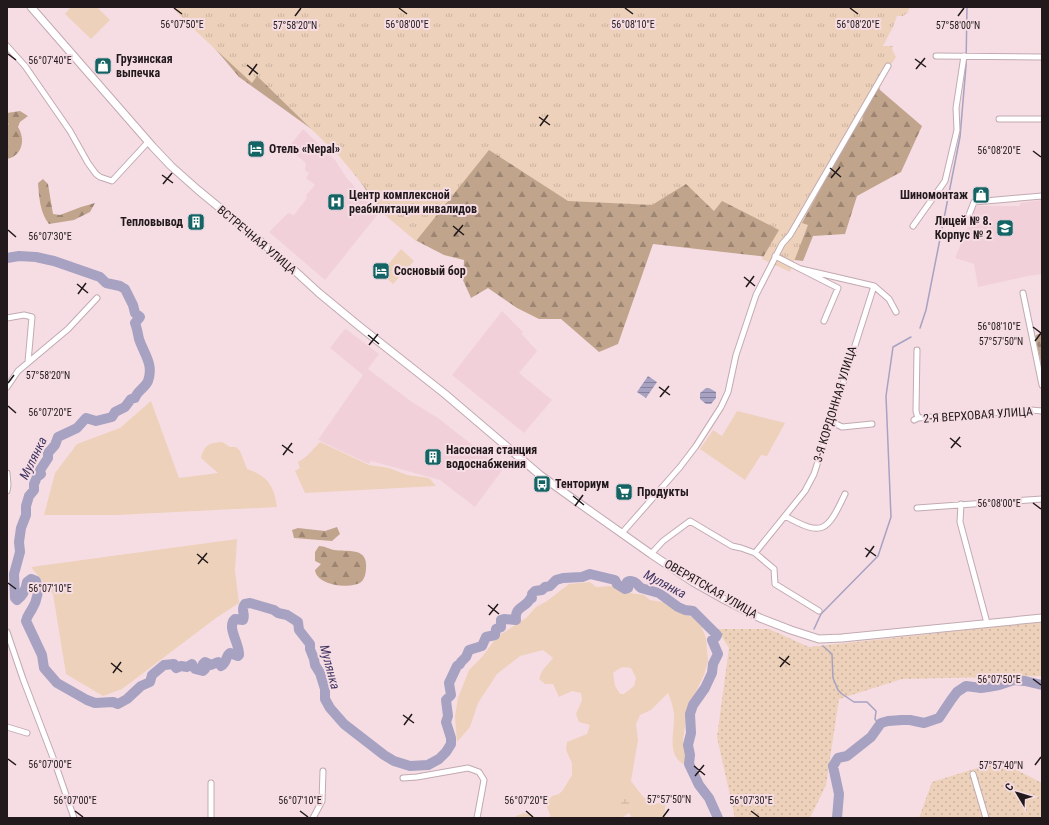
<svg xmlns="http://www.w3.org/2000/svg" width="1049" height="825" font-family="'Roboto Condensed',sans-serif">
	<defs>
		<pattern id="forest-firs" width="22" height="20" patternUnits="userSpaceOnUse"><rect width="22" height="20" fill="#c1a48c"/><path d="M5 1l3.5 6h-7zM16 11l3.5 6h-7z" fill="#9c8572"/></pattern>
		<pattern id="wetland-marsh" width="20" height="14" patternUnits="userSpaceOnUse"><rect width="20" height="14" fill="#edd1ba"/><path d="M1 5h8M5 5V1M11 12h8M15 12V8" fill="none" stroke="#cbb39f"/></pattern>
		<pattern id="park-tufts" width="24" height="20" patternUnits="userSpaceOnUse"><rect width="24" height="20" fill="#edd1ba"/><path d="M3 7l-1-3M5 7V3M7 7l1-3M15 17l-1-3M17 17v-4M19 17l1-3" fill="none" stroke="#cbb39f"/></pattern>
		<pattern id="garden-dots" width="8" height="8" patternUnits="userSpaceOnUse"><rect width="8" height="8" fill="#edd1ba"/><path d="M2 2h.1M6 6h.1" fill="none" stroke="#cbb39f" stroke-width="1.8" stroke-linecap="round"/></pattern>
		<pattern id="water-rules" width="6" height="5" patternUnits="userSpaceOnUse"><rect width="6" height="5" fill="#a7a1c2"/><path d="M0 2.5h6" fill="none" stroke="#88829d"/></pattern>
	</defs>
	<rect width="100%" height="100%" fill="#f6dde4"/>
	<path fill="#f1d0da" d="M303,129L335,160L346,177L378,214L325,280L269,232L288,213L294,215L307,198L306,195L315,185L306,178L309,173L305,170L306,163L288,148Z
		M1042,200V274L1028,276L978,287L974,264L955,258L976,206H1020V203Z
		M502,311L523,332L522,334L537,351L519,373L552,400L524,433L452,375Z
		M346,329L379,354L368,369L412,402L438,418L503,469L475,507L440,480L371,461L369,464L318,440L363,375L330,348L344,330Z"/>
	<path fill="#edd1ba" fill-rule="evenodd" d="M71,7H97L110,20L91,39L65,14Z
		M401,249L414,261L393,284L381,273Z
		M151,401L179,478L218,473L201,458C204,445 209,443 222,442L230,447H236L240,451L247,469C268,476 274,486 277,507L116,515H44L55,473L77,444L120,428Z
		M737,411L785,423L767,456L761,455L745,480L700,449L713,430L722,436Z
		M320,442L369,465L389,468L407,475L429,478L436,486L305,493L295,471L300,468L298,462L307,456Z
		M237,539L235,570L239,603L216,618L122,689L103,696L66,674L53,594L31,567Z
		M590,582L596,587L613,586L617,589L630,593L644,595L650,600L668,603L680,613L692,617L701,626L706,638L708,661L704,675L689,706L687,713L683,740L688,755L686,763L683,764C666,752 675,733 674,714C673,707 671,700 668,693L651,710L640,715L636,724L638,740L631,781L640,793L651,805L666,801L664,818H632L629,813L621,818H550V815L546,804L552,796L559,794L563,790L572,775V763L566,750L567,742L587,734L590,725L579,722L576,714L582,700L581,693L572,691L559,697L553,684H545L539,679L542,671L553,658L543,650L520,656L497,674L478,703L470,727L457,742L455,716L458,698L469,670L482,657L497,637L526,618L536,607L547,601L569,584ZM624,667L631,668L636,678L634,686L624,694H620L615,686L613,673L620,668Z
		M524,813L539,818H515L516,816Z"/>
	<path fill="url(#forest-firs)" d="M180,7L872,67L880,90L922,126L901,172L857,196L845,234L813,236L803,261L653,244L618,344L599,352L561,319H539L517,308L488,288L471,298L463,280L464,260L444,255L417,241L378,208L338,148L239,77Z
		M20,111L28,116L20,122L18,127C26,140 22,156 7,159V125L9,124L7,123V113Z
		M43,179L48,184L53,214L60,215L81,207L95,203L90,212L74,220L49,224C40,213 39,197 38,183Z
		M1038,334H1042V362L1041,363L1035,336Z
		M337,527L340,534L332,541L294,538L292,530L298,528L325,531Z
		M319,546C325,546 329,549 334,550C348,552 368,547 366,568C366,572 365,579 361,582C350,590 316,585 315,570L321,564L315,561V552Z"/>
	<path fill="url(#wetland-marsh)" d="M619,796L626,798L631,803L626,806H620L617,798Z"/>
	<path fill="url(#park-tufts)" d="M172,7H910L907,14H905L904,16H897L893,27L883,46H893L892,49L896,57L866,102L862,121L851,125L821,188L802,223L808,225L790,272L762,259L779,230L722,201L714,211L686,184L652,205L568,201L489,150L416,241L380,211L382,208L340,157L257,76L252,83L186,22Z"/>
	<path fill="url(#garden-dots)" d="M1042,622V676L902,679L839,699L826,785L810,818H735L717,737L729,648L717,629H769L809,647Z
		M1000,761L1042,783V818H919L932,782Z"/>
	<path fill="url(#water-rules)" d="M648,376L657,382L646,398L637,392Z
		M706,388H709L716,392V398L711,404H706L700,399V393Z"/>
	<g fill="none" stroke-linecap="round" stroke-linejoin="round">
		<path stroke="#a7a1c2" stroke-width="1.5" d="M920,328L926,310L960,137L966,66L967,7
			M814,629L821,614L878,556L891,517L886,396L893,347L911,337
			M823,646L832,654L833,678L838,690L842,694L854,702H867L876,711L875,719L879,725"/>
		<path stroke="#a7a1c2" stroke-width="10" d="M7,258L19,256L36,257L54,261L100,277L106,283L120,286L125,289L133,305L135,313L140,317L135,323C137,328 138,334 139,339C144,354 154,364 148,381C145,388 137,391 135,398L131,399L125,407L115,412L112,417L96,421L86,418L77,428L58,437L55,445L48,453V458L40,470L41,474L37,477L34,484V490L29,496L26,506V515L21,528L19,542L20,552L14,574L15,598L17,600C23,596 26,588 27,582L31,579L36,581C40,589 37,601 32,609C29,614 27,616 26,621L42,655L44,668L57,683L87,700L95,703L113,702L118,704L127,699L141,686L150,682L152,675L164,665L174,664L176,668L181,666L187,667L192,664L195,669L203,671L205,669L203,664L205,662L211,665L218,662L221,666C228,662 225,656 230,653L238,656L239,655C240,644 226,627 235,619L243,620C246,614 240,610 245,604L250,603L274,610L278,613L287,615L298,622L299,630L310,644V649L314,659L315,665L320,673L325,689V699L330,708L344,724L384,755L394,761L410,766L428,765L439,759L446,752L451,744V738L446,722L448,716L446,700L451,695L449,683L457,666L460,664L461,662L466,657L469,650L482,646L486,637L495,635L496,629L501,627V620L504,619L516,620C514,606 526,608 530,599L532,598V594L535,591L542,590L545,587L550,586L556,580L563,578L582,577L590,574L615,580L617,584L625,589L628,588L627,582C633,579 637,584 641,588L659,593L678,607L685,610L693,611L717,635L716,637L712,640L718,654L713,664L712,673L705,688L693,705L690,714L691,733L688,745L690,755L689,764L699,785L709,798L718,818
			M837,818L839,794L833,766L838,758L847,756L871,737L881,723L888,721L902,720H910L924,723L939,718L951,700L957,692L966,686L981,688L988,687L999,685L1014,680L1025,681L1042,685"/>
		<defs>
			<path id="minor" d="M7,46L25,66L70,131L88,163L96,174L100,177L112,181L148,142
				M936,56L1042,57
				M999,119H1042
				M969,215L974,202L1042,196
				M913,226L945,181L957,130L956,108L964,56
				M775,256L838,288L824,321
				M801,269L874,286L889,299L896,312
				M1023,293L1042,385
				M7,318L24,315L32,317L28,362
				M917,350L916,411L918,418
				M7,387L18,371L68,329L97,298
				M914,420L918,418L1031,410L1042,411
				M830,421L842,427L872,424
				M7,473L8,485L7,491
				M961,504L960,522L987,623
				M917,508L1042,499
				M785,516C823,537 827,532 845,494
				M622,533L680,467L696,446L721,407L728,392L736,355L756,295L782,244L790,235L888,66
				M755,553L805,491L814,474L874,286
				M651,554L663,541L690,521L732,546L741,548L755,553L774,569L775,584L819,611
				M7,632L23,679L55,763L74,818
				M7,727L27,733
				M973,774L986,818
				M403,778L417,777L468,768L479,772L484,780L477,818
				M211,783V818
				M313,818L322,801L323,771"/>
			<path id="secondary" d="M31,7L153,147L171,166L198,190L283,260L319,293L359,326L445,394L540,475L576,501L651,554L693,582L725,600L760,618L791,630L819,639L842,638L1042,618"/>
		</defs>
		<use href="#minor" stroke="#c2aab1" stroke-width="7"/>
		<use href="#secondary" stroke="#c2aab1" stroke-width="9"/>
		<use href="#minor" stroke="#fff" stroke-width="5"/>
		<use href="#secondary" stroke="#fff" stroke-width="7"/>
	</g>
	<path fill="none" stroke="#21191b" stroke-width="1.5" d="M174,8L182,14M399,8L407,14M625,8L633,14M850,8L858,14M295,16L301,8M958,16L964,8M8,54L16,60M915,59L926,67M247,65L258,74M916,69L925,58M249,75L257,64M539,117L550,125M540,126L548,115M1033,151L1041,157M830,168L841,177M162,175L173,183M831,178L840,167M163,184L172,173M453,226L464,235M8,230L16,237M454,236L463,225M744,277L755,286M77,284L88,293M746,287L754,276M78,294L86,283M1033,327L1041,333M368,335L379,344M1035,341L1041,333M369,345L378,334M8,383L14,375M659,387L670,395M660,397L669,386M8,406L16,413M950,438L961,447M282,445L293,453M951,448L960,437M283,455L292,443M573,496L584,505M1033,503L1041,509M575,506L583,495M865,548L876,556M197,554L208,563M866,557L874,546M198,564L207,553M8,583L16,589M488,605L499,614M489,615L498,604M779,657L790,665M111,663L122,672M780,667L789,656M113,673L121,662M1033,679L1041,685M403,715L414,723M404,725L412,714M8,759L16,765M1035,765L1041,757M694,766L705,775M695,776L704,765M75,811L83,817M300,811L308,817M526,811L533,817M751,811L759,817M663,817L669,809"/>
	<defs>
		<symbol id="shop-square" viewBox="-11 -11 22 22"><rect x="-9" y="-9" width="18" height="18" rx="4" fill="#146465" stroke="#f6dde4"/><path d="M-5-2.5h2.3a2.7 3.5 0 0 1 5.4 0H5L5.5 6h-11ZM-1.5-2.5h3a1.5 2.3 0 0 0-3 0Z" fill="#fff"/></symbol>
		<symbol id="hotel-square" viewBox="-11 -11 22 22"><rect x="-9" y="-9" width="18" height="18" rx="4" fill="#146465" stroke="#f6dde4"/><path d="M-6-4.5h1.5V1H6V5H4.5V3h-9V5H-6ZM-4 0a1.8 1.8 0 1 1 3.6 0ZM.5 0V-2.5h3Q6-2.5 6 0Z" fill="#fff"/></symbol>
		<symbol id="hospital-square" viewBox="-11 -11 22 22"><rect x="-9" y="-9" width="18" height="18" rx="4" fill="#146465" stroke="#f6dde4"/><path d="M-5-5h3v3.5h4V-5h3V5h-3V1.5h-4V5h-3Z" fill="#fff"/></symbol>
		<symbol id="building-square" viewBox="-11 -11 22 22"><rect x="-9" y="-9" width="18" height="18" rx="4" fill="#146465" stroke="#f6dde4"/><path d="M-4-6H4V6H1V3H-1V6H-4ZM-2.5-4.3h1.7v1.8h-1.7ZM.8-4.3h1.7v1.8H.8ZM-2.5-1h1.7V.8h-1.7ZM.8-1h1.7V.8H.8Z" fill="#fff"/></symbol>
		<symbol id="school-square" viewBox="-11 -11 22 22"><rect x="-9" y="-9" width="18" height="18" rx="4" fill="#146465" stroke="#f6dde4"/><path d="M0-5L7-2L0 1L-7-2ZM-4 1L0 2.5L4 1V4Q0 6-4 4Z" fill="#fff"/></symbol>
		<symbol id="bus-square" viewBox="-11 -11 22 22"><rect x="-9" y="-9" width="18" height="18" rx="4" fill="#146465" stroke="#f6dde4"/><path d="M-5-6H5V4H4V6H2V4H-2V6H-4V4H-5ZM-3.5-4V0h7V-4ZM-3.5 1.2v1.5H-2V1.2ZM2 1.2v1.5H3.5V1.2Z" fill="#fff"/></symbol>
		<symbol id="supermarket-square" viewBox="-11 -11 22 22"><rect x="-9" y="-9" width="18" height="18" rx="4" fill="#146465" stroke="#f6dde4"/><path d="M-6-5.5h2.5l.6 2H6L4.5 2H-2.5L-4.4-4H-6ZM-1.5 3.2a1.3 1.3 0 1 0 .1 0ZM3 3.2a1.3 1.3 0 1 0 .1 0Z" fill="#fff"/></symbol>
	</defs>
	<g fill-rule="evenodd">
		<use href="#shop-square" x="93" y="56" width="20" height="20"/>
		<use href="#hotel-square" x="246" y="139" width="20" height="20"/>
		<use href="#shop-square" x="971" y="185" width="20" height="20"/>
		<use href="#hospital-square" x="326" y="192" width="20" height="20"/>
		<use href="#building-square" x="186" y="212" width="20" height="20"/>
		<use href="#school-square" x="995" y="218" width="20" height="20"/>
		<use href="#hotel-square" x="371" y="261" width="20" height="20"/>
		<use href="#building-square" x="423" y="447" width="20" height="20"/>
		<use href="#bus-square" x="532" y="474" width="20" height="20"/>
		<use href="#supermarket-square" x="614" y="482" width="20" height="20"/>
	</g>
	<g text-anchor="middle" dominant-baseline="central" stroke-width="4" stroke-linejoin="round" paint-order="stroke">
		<g font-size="12" font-weight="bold" fill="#21191b" stroke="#f6dde4" text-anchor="start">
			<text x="116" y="59">Грузинская<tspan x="116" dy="14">выпечка</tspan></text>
			<text x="269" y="149">Отель «Nepal»</text>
			<text x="349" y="195">Центр комплексной<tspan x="349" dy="14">реабилитации инвалидов</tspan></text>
			<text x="968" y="195" text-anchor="end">Шиномонтаж</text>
			<text x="992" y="221" text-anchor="end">Лицей № 8.<tspan x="992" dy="14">Корпус № 2</tspan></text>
			<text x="183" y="222" text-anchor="end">Тепловывод</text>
			<text x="394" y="271">Сосновый бор</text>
			<text x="446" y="450">Насосная станция<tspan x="446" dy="14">водоснабжения</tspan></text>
			<text x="555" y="484">Тенториум</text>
			<text x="637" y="492">Пpoдукты</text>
		</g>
		<g font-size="12" fill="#21191b" stroke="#f6dde4">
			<text transform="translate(257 240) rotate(40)">ВСТРЕЧНАЯ УЛИЦА</text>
			<text transform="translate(835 404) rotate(-73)">3-Я КОРДОННАЯ УЛИЦА</text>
			<text transform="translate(978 415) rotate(-4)">2-Я ВЕРХОВАЯ УЛИЦА</text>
			<text transform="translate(711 589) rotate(30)">ОВЕРЯТСКАЯ УЛИЦА</text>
		</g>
		<g font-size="13" font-style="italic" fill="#413664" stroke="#f6dde4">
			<text transform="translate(33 458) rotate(-64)">Мулянка</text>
			<text transform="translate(665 584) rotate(28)">Мулянка</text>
			<text transform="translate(330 667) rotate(75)">Мулянка</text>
		</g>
	</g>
	<g font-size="10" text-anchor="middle" fill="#21191b" stroke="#f6dde4" stroke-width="4" stroke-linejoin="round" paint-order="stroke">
		<text x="182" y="28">56°07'50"E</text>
		<text x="407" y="28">56°08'00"E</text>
		<text x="633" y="28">56°08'10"E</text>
		<text x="858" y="28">56°08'20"E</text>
		<text x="295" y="29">57°58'20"N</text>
		<text x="958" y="29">57°58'00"N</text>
		<text x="50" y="64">56°07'40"E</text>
		<text x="999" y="154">56°08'20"E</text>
		<text x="50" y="240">56°07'30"E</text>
		<text x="999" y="330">56°08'10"E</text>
		<text x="1001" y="345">57°57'50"N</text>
		<text x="48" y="379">57°58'20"N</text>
		<text x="50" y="416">56°07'20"E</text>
		<text x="999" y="507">56°08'00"E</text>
		<text x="50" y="592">56°07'10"E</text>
		<text x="999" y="683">56°07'50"E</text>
		<text x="50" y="768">56°07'00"E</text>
		<text x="1001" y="769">57°57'40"N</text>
		<text x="669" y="803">57°57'50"N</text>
		<text x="75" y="804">56°07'00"E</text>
		<text x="300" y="804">56°07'10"E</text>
		<text x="526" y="804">56°07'20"E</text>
		<text x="751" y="804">56°07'30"E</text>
	</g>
	<rect width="1049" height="825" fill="none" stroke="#21191b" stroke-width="16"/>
	<g transform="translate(1017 793) rotate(308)" stroke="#f6dde4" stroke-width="3" paint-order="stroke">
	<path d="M0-3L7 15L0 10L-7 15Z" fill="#21191b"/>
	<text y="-6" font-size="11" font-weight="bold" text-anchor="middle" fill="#21191b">С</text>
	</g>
</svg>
